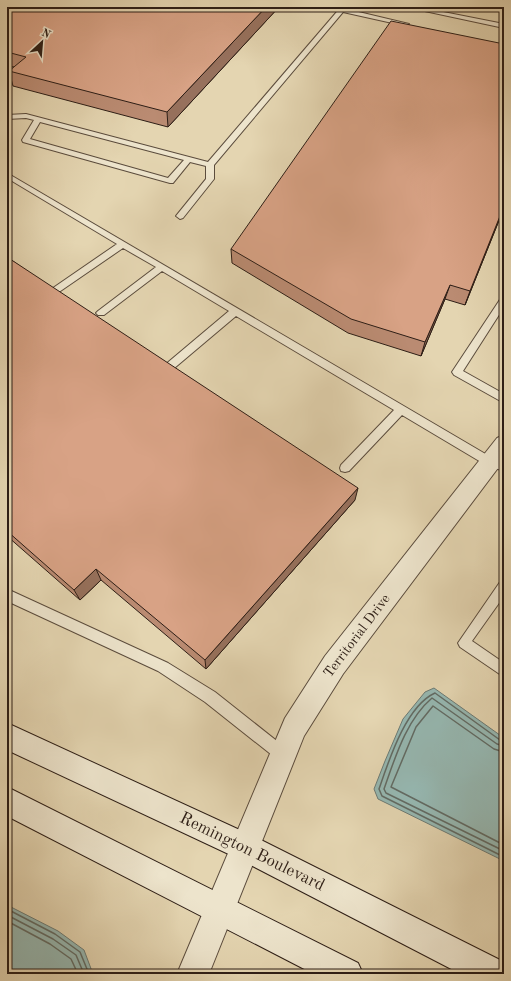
<svg xmlns="http://www.w3.org/2000/svg" width="511" height="981" font-family="'Old Standard TT',serif">
	<rect width="100%" height="100%" fill="#e4d5b1"/>
	<filter id="stains"><feTurbulence type="fractalNoise" baseFrequency=".005" numOctaves="4"/><feColorMatrix values="0 0 0 0 .2 0 0 0 0 .09 0 0 0 0 .02 0 0 0 .5 -.17"/></filter>
	<radialGradient id="worn" r=".72"><stop offset=".6" stop-color="#630" stop-opacity="0"/><stop offset="1" stop-color="#630" stop-opacity=".3"/></radialGradient>
	<path fill="#96b8b2" stroke="#6c7a74" d="M434,688L504,738V861L378,799L374,789L385,761L403,719L425,692Z
		M7,905L58,931L84,950L93,974H7Z"/>
	<g fill="none" stroke-linecap="round" stroke-linejoin="round">
		<path stroke="#626b64" stroke-width="1.5" d="M504,741L500,740L435,693C406,706 389,760 379,789L382,796L504,857
			M504,746L497,744L432,698C406,720 395,758 384,789L386,793L504,851
			M504,752L494,749L433,706L416,727L391,787L504,845
			M7,909L55,934L80,952L89,974
			M7,915L53,939L76,955L84,974
			M7,921L50,944L71,959L78,974"/>
		<defs>
			<path id="lane" d="M341,7H347L346,9L409,24L406,26L343,12L214,165V179L183,218L180,219L176,216L206,179V166L190,162L173,183H170L23,142L22,140L34,120L26,118L7,119V115L26,114L208,162ZM40,122L184,160L168,178L30,139Z
				M406,7H418L504,24V28Z
				M7,173L494,459L504,462V471L486,465L402,415L349,471L345,472L341,471L340,468L341,465L394,410L236,316L172,370H166L164,367L166,364L229,311L162,271L104,315H98L96,313L98,311L156,267L123,248L59,292H53L52,290L53,288L117,244L7,178Z
				M504,297V307L463,371L504,394V403L454,375L452,372L501,298Z
				M504,580V596L472,641L504,663V677L460,647L458,643L500,582Z
				M7,589L168,663L215,692L287,749L289,754L287,759L282,761L277,759L205,702L158,671L7,601Z"/>
			<path id="street" d="M504,435V460L343,674L304,736L209,974H177L285,718L325,656L497,438Z"/>
			<path id="secondary" d="M7,723L255,837L504,962V974H461L235,857L7,750Z
				M7,787L358,963L363,974H314L7,816Z"/>
		</defs>
		<use href="#lane" stroke="#5b4c3d" stroke-width="2"/>
		<use href="#street" stroke="#5b4c3d" stroke-width="2"/>
		<use href="#secondary" stroke="#2d1e16" stroke-width="2"/>
		<use href="#lane" fill="#ede4cc" fill-rule="evenodd"/>
		<use href="#street" fill="#ede4cc" fill-rule="evenodd"/>
		<use href="#secondary" fill="#ede4cc" fill-rule="evenodd"/>
	</g>
	<path fill="#ba8b72" stroke="#2d1e16" d="M7,7H279L168,127L13,86L9,71L14,67L7,66Z
		M504,208L465,305L445,299L421,356L348,333L232,263L231,249Z
		M7,257L355,500L206,669L101,580L80,600L7,536Z"/>
	<path fill="#97715d" stroke="#2d1e16" d="M266,7H279L168,127L167,112Z
		M504,206V208L465,305L470,291Z
		M450,285L445,299L421,356L425,342Z
		M358,488L355,500L206,669L205,660Z
		M96,569L101,580L80,600L74,590Z"/>
	<path fill="#d8a285" stroke="#2d1e16" d="M7,7H266L167,112L9,71L26,57L7,52Z
		M391,21L504,44V206L470,291L450,285L425,342L351,319L231,249Z
		M7,257L358,488L205,660L96,569L74,590L7,531Z"/>
	<g text-anchor="middle" dominant-baseline="central" stroke-width="4" stroke-linejoin="round" paint-order="stroke">
		<g font-size="14" fill="#2d1e16" stroke="#ede4cc">
			<text transform="translate(357 636) rotate(-53)">Territorial Drive</text>
		</g>
		<g font-size="17" fill="#2d1e16" stroke="#ede4cc">
			<text transform="translate(252 852) rotate(26)">Remington Boulevard</text>
		</g>
	</g>
	<rect width="511" height="981" fill="none" stroke="#e4d5b1" stroke-width="24"/>
	<rect x="8" y="8" width="495" height="965" fill="none" stroke="#2d1e16" stroke-width="2"/>
	<rect x="12" y="12" width="487" height="957" fill="none" stroke="#2d1e16"/>
	<g transform="translate(42 42) rotate(26)" stroke="#ede4cc" stroke-width="3" paint-order="stroke">
	<path d="M0-3L7 15L0 10L-7 15Z" fill="#2d1e16"/>
	<text y="-6" font-size="11" font-weight="bold" text-anchor="middle" fill="#2d1e16">N</text>
	</g>
	<rect width="100%" height="100%" filter="url(#stains)"/>
	<rect width="100%" height="100%" fill="url(#worn)"/>
</svg>
